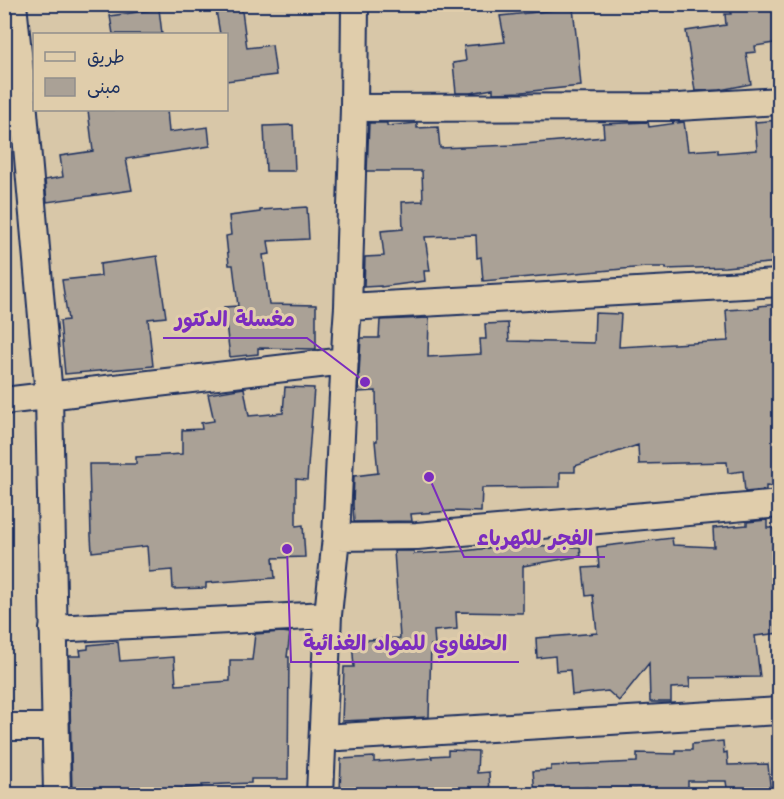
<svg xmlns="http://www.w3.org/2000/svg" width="784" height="799" font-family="Mali,'Playpen Sans Arabic',sans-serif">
	<rect width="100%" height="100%" fill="#d8c7a8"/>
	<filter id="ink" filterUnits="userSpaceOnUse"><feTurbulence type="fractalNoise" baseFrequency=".0167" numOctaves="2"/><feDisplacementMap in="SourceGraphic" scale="12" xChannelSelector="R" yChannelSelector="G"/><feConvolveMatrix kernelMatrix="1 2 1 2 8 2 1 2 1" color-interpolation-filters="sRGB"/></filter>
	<g filter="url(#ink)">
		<path fill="#aaa196" stroke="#1b2f5e" stroke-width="1.5" d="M215,4H241L247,48L272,45L276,75L226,81V34H220Z
			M730,4H780V42L755,46L756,52L746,53L751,84L720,90L695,91L686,31L726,25L725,14H731Z
			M573,8L578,52L581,86L522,92L493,93V89L470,93H456L453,63L466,61L464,46L505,42L500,16Z
			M159,9L162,34H113L110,16Z
			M88,110H167L169,132L208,127L210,146L126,159L132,190L47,202L45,180L63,177L60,156L93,151Z
			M780,120V262L725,267L666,269V267H646L483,281L481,257L477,258L476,235L425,237L430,271H424L425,281L381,287V286L364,287L365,257L384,256L381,231L403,229L402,202L423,201L422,171H367L369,123H387V126L417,123V128L438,127L440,148L513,145L604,137L603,124L648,122L649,127L684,122L688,151L718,149V153L757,150L755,122Z
			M293,125L295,171H266L264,126Z
			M307,207L309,239L268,241L270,254L263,255L269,304L316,305V349L258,348V354L230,357L224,307L238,306L233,265H229L226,236L231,235L229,216L260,212V210Z
			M157,256L166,317L148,319L153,366L65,374L60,321L68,320L62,280L101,276L100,264Z
			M780,304V410H776L780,438V487L766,486V490L745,492L743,471L728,473L727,462L639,464L638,445L575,466V472H560V487L482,488L481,512L452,511L411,514L412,521L354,522L353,505L354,476L378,473L375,441H377L376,391L358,392L361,338H379L380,320L429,318L428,357L481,354L480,339H486L485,324L508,323L509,341L594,343L595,313L621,314L619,347L728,341L726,310L759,308V306Z
			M285,387L314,388L307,480L296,479V526L303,525L305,557L273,558L275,578L206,583V588L173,589L172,570L149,572L147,546L92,552L91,536L89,464H136V457L182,454V430L202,429L201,423L214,421L208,394L244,388L249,416L283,413Z
			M767,520V528H780V633L755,636L760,677L689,678L690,687L671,688V702H650L649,663L619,701L608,691L572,695L570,670L556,671L555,656L537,658L536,638L597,633L593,595L586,596L583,568L599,567L597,547L672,538L673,545L714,547L713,528L747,525V522Z
			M497,544L580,547L581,556L523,566V613L456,612L457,629L434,631L435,645H431L429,717L342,721L344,667H354L352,641L400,638L394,551H414V554L463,551L489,548V545Z
			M282,632L290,633L287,657H289L288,779H251V783L202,785V787L176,789V791L141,793V795H72L69,656H81L80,650L88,649V645L118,642L120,661L174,657L176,685L230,681V660H252L255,634Z
			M723,741L724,753L727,752L728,765L768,764L771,795H728L726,781H688V794H637V790L587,791V787L535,794L533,771L551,770V766L637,762V753L676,754V750H692V744Z
			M448,750L478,751L477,773L489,772L490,795H340L341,759L374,757V762L432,758L431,756L448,755Z"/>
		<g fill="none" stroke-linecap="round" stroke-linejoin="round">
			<defs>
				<path id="minor" d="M13,4L23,101L49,396L57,794
					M354,108L678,107L780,101
					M348,307L780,283
					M4,401L345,361
					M336,537L417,536L780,504
					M53,629L328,615
					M4,727H54
					M323,738L780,711
					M320,794L328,615L336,537L346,334L348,307L354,108L355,4"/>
			</defs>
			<use href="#minor" stroke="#1b2f5e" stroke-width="30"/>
			<use href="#minor" stroke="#e0cdab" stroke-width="26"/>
		</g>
	</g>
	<path fill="none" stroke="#7b2cbf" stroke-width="2" d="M365 382L307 338H163M429 477L464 557H605M287 549L291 662H519"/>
	<g fill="#7b2cbf" stroke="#e0cdab" stroke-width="2">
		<circle cx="365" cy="382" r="6"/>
		<circle cx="429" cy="477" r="6"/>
		<circle cx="287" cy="549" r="6"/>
	</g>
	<g font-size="21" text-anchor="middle" font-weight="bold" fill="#7b2cbf" stroke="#e0cdab" stroke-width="6" stroke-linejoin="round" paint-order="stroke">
		<text x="235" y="326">مغسلة الدكتور</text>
		<text x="535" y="545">الفجر للكهرباء</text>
		<text x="405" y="650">الحلفاوي للمواد الغذائية</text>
	</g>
	<rect width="784" height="799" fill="none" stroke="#e0cdab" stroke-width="24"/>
	<rect x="12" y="12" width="760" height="775" fill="none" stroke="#1b2f5e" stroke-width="2" filter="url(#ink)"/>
	<rect x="33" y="33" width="195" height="78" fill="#e0cdab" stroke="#918e8c" stroke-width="1.5"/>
	<rect x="45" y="52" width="30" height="9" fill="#e0cdab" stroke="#918e8c" stroke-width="1.5"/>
	<text x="87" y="63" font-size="18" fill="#1b2f5e">طريق</text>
	<rect x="45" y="78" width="30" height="18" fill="#aaa196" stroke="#918e8c" stroke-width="1.5"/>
	<text x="87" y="93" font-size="18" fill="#1b2f5e">مبنى</text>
</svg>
